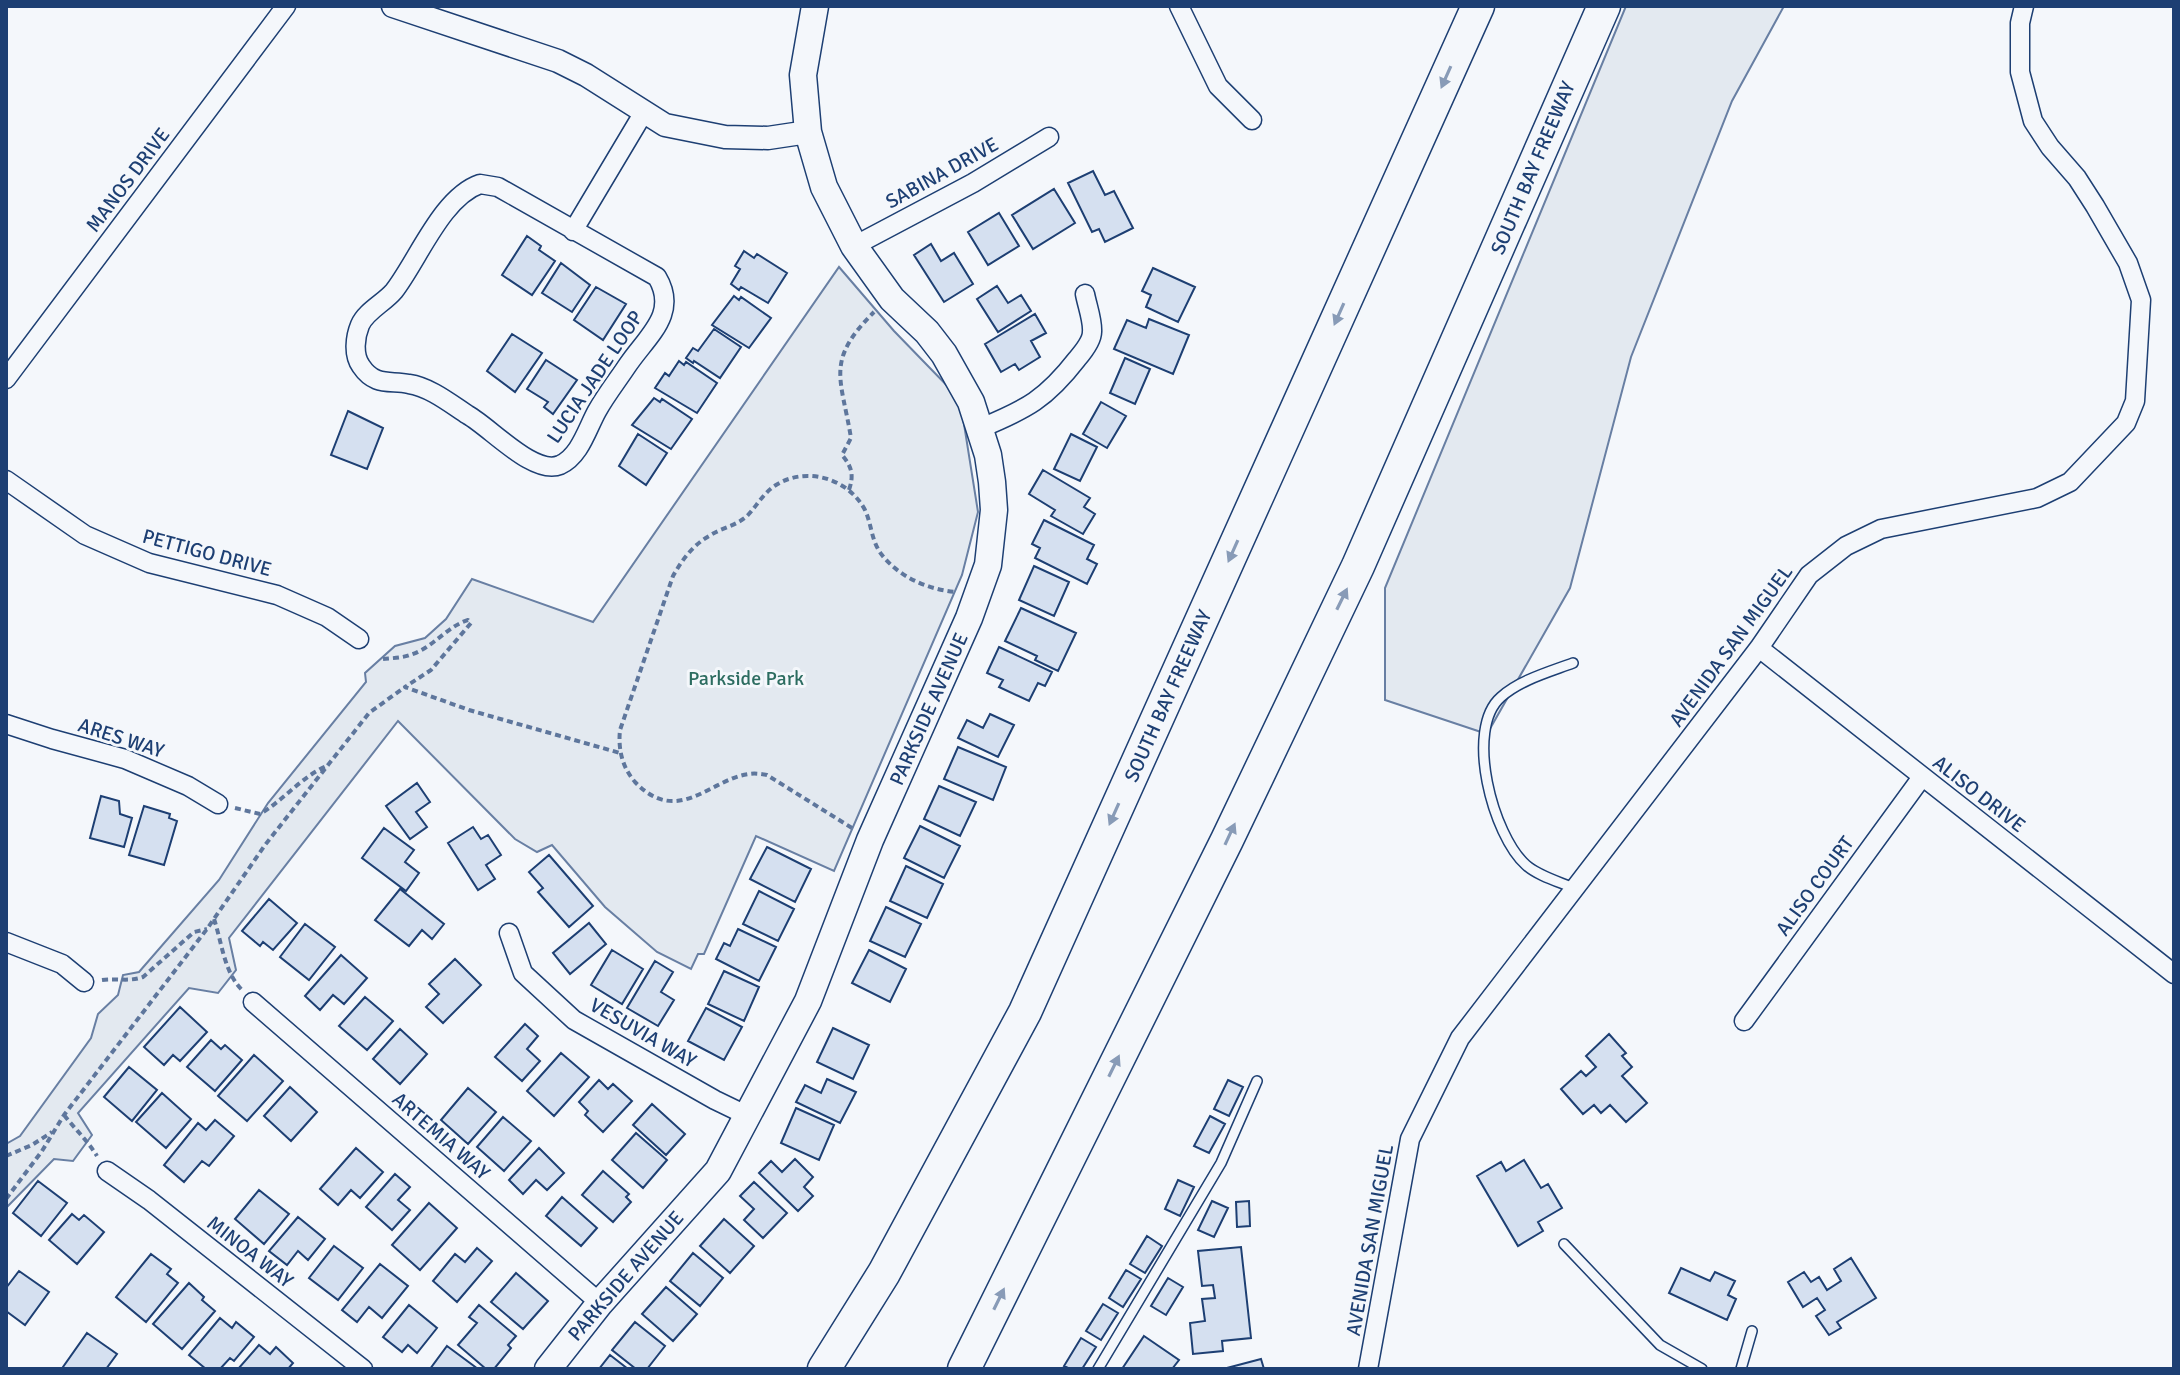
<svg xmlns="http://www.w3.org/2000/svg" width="2180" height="1375" font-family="Signika,sans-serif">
	<rect width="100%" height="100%" fill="#f4f7fb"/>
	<path fill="#e3e9f0" stroke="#687fa3" stroke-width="2" d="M1626,6H1784L1732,101L1631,357L1570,588L1487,734L1385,700V588Z
		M839,267L894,331L960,399L978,512L962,575L834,871L756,836L704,954H698L691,969L657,952L605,907L552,845L537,852L515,839L398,721L229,938L236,970L218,993L189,988L78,1113L92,1135L73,1161L54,1159L6,1208V1144L20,1136L91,1038L98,1014L118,995L123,975L139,972L219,880L268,803L366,682L365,673L395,646L425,638L446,619L472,579L593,622Z"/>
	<path fill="#d5e0f0" stroke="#1d3f73" stroke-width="2" d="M1093,171L1105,195L1114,191L1133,228L1105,242L1099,229L1092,232L1068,183Z
		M1054,189L1075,223L1033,249L1012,215Z
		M999,213L1019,246L988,265L968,232Z
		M527,236L541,246L539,250L555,261L532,295L502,275Z
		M931,244L941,261L954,253L973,284L944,302L914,255Z
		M744,251L754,258L757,254L787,273L768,303L741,287L739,290L731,284L740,269L735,266Z
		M561,263L590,285L572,312L542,293Z
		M1153,268L1195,287L1178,322L1146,307L1151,295L1142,291Z
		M997,286L1008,303L1021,295L1031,311L998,332L977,299Z
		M596,287L626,304L603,340L574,320Z
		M734,296L739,300L741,297L771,318L749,348L712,325Z
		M1035,314L1046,333L1031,341L1040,357L1019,370L1015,364L1001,372L985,344Z
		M1149,319L1189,335L1173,374L1114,349L1127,320L1146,328Z
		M714,329L741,347L720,378L694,361L693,363L686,358L693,348L698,351Z
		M512,334L542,353L515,392L487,371Z
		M1125,358L1150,369L1135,404L1110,393Z
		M546,360L577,380L553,414L544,407L548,402L527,389Z
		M679,361L684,365L686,362L717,383L697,413L655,388L665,373L669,376Z
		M654,398L660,402L662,399L692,419L671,449L632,425Z
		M1101,402L1126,416L1107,448L1083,434Z
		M348,411L383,428L367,469L331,455Z
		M638,434L667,453L646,485L619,466Z
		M1071,434L1097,447L1080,481L1054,469Z
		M1043,470L1090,498L1084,507L1095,514L1083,534L1051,516L1055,510L1029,494Z
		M1044,520L1094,545L1087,559L1097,564L1087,584L1035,558L1040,548L1032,544Z
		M1034,566L1069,582L1054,616L1019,600Z
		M1021,608L1076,633L1058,671L1035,660L1037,656L1005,641Z
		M999,647L1052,672L1045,686L1038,683L1029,701L999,687L1003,680L987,673Z
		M990,714L1014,725L998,757L958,738L967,720L983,728Z
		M958,747L1006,767L993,800L944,779Z
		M417,783L430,802L416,812L427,827L410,839L386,806Z
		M939,786L976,802L960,836L924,819Z
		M101,796L119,801L120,814L132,818L124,847L90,838Z
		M144,806L170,814L169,818L177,821L164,865L129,855Z
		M920,826L960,846L944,878L904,858Z
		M473,827L481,839L488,835L501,855L486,865L495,879L478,890L448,843Z
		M384,828L414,850L405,862L419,873L406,891L362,858Z
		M767,847L811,869L795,902L750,879Z
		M549,855L593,906L569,927L538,892L543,888L529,872Z
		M906,866L943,884L927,918L890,901Z
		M400,889L444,924L432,939L422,930L409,946L375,920Z
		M759,891L794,909L778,941L743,924Z
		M269,899L297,923L273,950L263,942L260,946L242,931Z
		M886,907L921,924L905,957L870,941Z
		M589,923L606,944L570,974L553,953Z
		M305,924L335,947L309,980L280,957Z
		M738,929L776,947L759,981L716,959L724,943L730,946Z
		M612,950L643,969L622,1004L591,985Z
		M869,950L906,969L890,1002L852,983Z
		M341,955L367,978L344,1004L333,995L320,1010L305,996Z
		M455,959L481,985L443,1023L426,1007L439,994L429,984Z
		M655,961L673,972L661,992L674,1000L658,1026L627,1008Z
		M724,971L759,987L744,1021L708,1004Z
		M365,997L393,1021L367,1050L339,1026Z
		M180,1007L207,1032L180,1061L173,1055L164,1065L144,1047Z
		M706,1008L742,1027L724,1060L688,1041Z
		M525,1024L538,1036L527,1049L540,1061L522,1081L495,1057Z
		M833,1028L869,1045L853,1079L817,1062Z
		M400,1029L427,1054L400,1084L373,1059Z
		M1609,1034L1626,1053L1622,1056L1632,1067L1622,1076L1647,1103L1626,1122L1610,1105L1601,1113L1594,1105L1583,1114L1561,1089L1581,1071L1586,1076L1596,1067L1586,1056Z
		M211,1040L221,1049L225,1045L242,1060L215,1091L187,1067Z
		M561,1053L589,1077L554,1116L527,1091Z
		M254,1055L283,1081L247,1121L218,1096Z
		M129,1067L157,1090L132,1121L104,1097Z
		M827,1079L856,1092L840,1123L796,1102L805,1085L821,1093Z
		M599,1080L608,1089L613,1084L632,1101L603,1132L585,1115L588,1111L579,1102Z
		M1228,1080L1243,1087L1229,1116L1214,1109Z
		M290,1087L317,1112L291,1141L264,1116Z
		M468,1088L496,1112L468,1144L441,1120Z
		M162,1093L191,1119L166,1148L136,1122Z
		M652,1104L685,1134L666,1155L633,1125Z
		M796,1108L834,1125L819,1160L781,1143Z
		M1210,1116L1225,1124L1209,1153L1194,1146Z
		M503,1117L531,1141L504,1171L477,1147Z
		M215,1120L234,1136L209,1166L202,1161L184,1182L164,1165L198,1123L206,1130Z
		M636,1133L667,1160L643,1188L612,1160Z
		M356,1148L383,1172L360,1198L351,1190L338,1205L320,1189Z
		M539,1148L564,1173L547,1190L536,1180L523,1194L509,1180Z
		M795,1159L813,1177L804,1187L813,1196L798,1211L759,1173L771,1161L782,1172Z
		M1524,1160L1541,1188L1548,1184L1562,1208L1538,1222L1543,1231L1518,1246L1477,1176L1501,1162L1506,1171Z
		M603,1171L629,1194L626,1197L631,1202L613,1222L582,1195Z
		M395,1174L410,1187L398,1200L410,1210L392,1230L366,1207Z
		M1178,1180L1194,1187L1180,1216L1165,1209Z
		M38,1181L67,1203L41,1236L13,1213Z
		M754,1182L787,1213L763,1238L744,1220L754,1209L740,1196Z
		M259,1190L289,1214L264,1244L235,1219Z
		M562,1197L597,1228L581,1246L546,1216Z
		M1212,1201L1228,1208L1214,1237L1198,1230Z
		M1249,1201L1250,1226L1237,1227L1236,1202Z
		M429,1203L457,1228L420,1270L392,1245Z
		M72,1214L79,1220L84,1215L104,1232L77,1264L49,1240Z
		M298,1217L325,1239L308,1260L298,1251L287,1265L269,1251Z
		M724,1219L754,1246L730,1273L700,1246Z
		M1147,1236L1162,1246L1145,1273L1130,1264Z
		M334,1246L363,1268L338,1300L309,1278Z
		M1241,1247L1251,1338L1222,1341L1223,1351L1193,1354L1190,1323L1205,1321L1202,1299L1215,1298L1213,1285L1202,1286L1198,1251Z
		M477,1248L492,1261L457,1302L433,1281L455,1254L465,1262Z
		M693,1253L723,1278L700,1306L670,1281Z
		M151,1254L171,1269L167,1274L178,1283L146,1322L116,1297Z
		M1851,1258L1876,1298L1837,1322L1841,1328L1829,1335L1816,1316L1825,1310L1817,1298L1803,1307L1788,1282L1804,1272L1811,1282L1819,1277L1827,1290L1841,1281L1834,1269Z
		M380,1264L408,1286L382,1318L369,1307L357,1322L342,1310Z
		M1681,1268L1710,1281L1715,1272L1735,1281L1728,1295L1736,1299L1727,1320L1669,1293Z
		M1126,1270L1141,1279L1123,1307L1109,1298Z
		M19,1271L49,1292L25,1325L6,1311V1288Z
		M516,1273L548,1301L523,1329L491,1302Z
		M1168,1278L1183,1287L1166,1315L1151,1306Z
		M189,1283L204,1297L202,1300L215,1311L182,1349L153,1324Z
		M666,1287L697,1314L673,1341L642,1314Z
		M1103,1304L1118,1313L1101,1340L1086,1331Z
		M409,1305L437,1328L417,1353L408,1345L402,1352L383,1337Z
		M479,1305L516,1336L508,1345L511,1348L494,1369H486L458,1345L477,1323L469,1317Z
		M220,1318L232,1328L236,1322L254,1337L234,1361L230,1358L220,1369H206L189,1355Z
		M635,1322L665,1346L647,1369H636L612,1350Z
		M87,1333L117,1354L106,1369H66L63,1367Z
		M1144,1336L1179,1360L1172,1369H1122Z
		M1081,1338L1096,1347L1082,1369H1070L1064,1366Z
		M259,1345L270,1354L276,1347L293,1363L288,1369H238Z
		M447,1346L478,1369H430Z
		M610,1355L628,1369H599Z
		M1261,1359L1264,1369H1223Z"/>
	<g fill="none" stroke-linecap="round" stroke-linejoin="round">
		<defs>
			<path id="service" d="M1573,663C1549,672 1520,680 1501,697C1464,729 1493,836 1526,865C1538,876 1560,882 1576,889
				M1564,1244L1660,1345L1702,1369
				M1098,1369L1221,1163L1257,1081
				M1741,1369L1752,1331"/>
			<path id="minor" d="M1179,6L1218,86L1252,120
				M480,184L498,187L657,277C679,314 647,336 627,366C617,381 606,395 597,411C587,429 580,456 560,465C534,476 491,428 468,415C451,404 430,387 409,384C390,380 375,387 361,366C353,355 355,337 360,325C366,311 384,303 394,291C418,260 442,197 480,184Z
				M573,231L644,112
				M854,246L973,183L1049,137
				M6,379L286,6
				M981,428C1027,409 1046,399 1077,359C1083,352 1092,341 1092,332C1093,321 1087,305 1085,294
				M6,480L85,535L149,563L277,595L327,617L359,639
				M1759,648L2174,974
				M6,724L52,739L125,759L188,786L218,804
				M509,933L523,973L574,1020L715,1100L746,1115
				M6,942L62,964L84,982
				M253,1002L600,1303
				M1744,1021L1922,777
				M107,1171L149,1200L363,1369
				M1368,1369L1410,1139L1460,1038L1759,648L1809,575L1846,546L1881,529L2037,498L2070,482L2126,423L2135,401L2141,300L2128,263L2095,206L2077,178L2050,147L2033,121L2020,72V23L2024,6"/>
			<path id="tertiary" d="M393,6L558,61L586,75L665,125L725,137L768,138L808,132"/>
			<path id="secondary" d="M548,1369L600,1303L718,1171L808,1001L870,840L969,618L988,565L994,510L992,482L988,455L971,402L944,354L927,332L892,299L854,246L824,187L808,132L803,75L815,6"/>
			<path id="motorway" d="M824,1369L884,1273L1025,1012L1478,6
				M964,1369L1227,840L1358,566L1604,6"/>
		</defs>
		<use href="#service" stroke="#1d3f73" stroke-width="12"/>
		<use href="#minor" stroke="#1d3f73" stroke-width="21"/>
		<use href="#tertiary" stroke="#1d3f73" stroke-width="25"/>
		<use href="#secondary" stroke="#1d3f73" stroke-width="29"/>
		<use href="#motorway" stroke="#1d3f73" stroke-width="35"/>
		<path stroke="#5e769c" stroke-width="4" stroke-dasharray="6 4" stroke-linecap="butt" d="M849,490C854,475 852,467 842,455L851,438C841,377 825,361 874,312
			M383,659C392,658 402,658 410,655C433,648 446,627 468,620L471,623L431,670L405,687L469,710L620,753
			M235,808L260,814C284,800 303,775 329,765
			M852,828L767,775C761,774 755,773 749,774C710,779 678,827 635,782C622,767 618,749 620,730L673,576C682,560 693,545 709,536C721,528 736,526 747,516C757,506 763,493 776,485C806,466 848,478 865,510C872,525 871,541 882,555C899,577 929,590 956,592
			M214,919C222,943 224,972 242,990
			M102,980C117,978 129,982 143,977L194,932L207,929
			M64,1115C75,1129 87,1140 97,1156
			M6,1156L32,1145L52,1132
			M6,1199L42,1151L64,1115L207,929L265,845L369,713L405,687"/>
		<use href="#service" stroke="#f4f7fb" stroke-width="9"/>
		<use href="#minor" stroke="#f4f7fb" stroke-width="18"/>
		<use href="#tertiary" stroke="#f4f7fb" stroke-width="22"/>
		<use href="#secondary" stroke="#f4f7fb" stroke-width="26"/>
		<use href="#motorway" stroke="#f4f7fb" stroke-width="32"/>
	</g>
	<defs><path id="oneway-solid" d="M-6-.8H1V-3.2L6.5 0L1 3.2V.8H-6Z" transform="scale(2)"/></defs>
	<g fill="#889bb7">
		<use href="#oneway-solid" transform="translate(1446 77) rotate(114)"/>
		<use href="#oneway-solid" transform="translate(1339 314) rotate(114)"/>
		<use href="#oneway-solid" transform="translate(1233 551) rotate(114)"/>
		<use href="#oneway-solid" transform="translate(1342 599) rotate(-64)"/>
		<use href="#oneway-solid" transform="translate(1114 814) rotate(114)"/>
		<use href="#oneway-solid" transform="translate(1230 834) rotate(-65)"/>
		<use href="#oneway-solid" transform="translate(1114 1066) rotate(-64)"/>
		<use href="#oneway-solid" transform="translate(999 1299) rotate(-64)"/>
	</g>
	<g text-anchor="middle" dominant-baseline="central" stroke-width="6" stroke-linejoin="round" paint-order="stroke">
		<g font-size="20" fill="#1d3f73" stroke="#f4f7fb">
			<text transform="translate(1533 168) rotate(-67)">SOUTH BAY FREEWAY</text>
			<text transform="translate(942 173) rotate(-29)">SABINA DRIVE</text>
			<text transform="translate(128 180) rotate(-53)">MANOS DRIVE</text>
			<text transform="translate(595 377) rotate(-56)">LUCIA JADE LOOP</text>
			<text transform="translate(207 553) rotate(15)">PETTIGO DRIVE</text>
			<text transform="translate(1731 646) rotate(-54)">AVENIDA SAN MIGUEL</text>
			<text transform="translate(1168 696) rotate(-66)">SOUTH BAY FREEWAY</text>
			<text transform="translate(929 709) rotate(-66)">PARKSIDE AVENUE</text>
			<text transform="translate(121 738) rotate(18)">ARES WAY</text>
			<text transform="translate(1979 794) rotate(38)">ALISO DRIVE</text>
			<text transform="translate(1815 886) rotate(-54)">ALISO COURT</text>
			<text transform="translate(643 1033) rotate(30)">VESUVIA WAY</text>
			<text transform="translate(441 1136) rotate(41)">ARTEMIA WAY</text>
			<text transform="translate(1370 1240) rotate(-80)">AVENIDA SAN MIGUEL</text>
			<text transform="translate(250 1252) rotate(38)">MINOA WAY</text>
			<text transform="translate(626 1276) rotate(-49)">PARKSIDE AVENUE</text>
		</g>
		<g font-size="20" fill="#2c6c60" stroke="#f4f7fb">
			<text x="746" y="678">Parkside Park</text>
		</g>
	</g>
	<rect width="2180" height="1375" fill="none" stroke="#1d3f73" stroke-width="16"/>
</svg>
